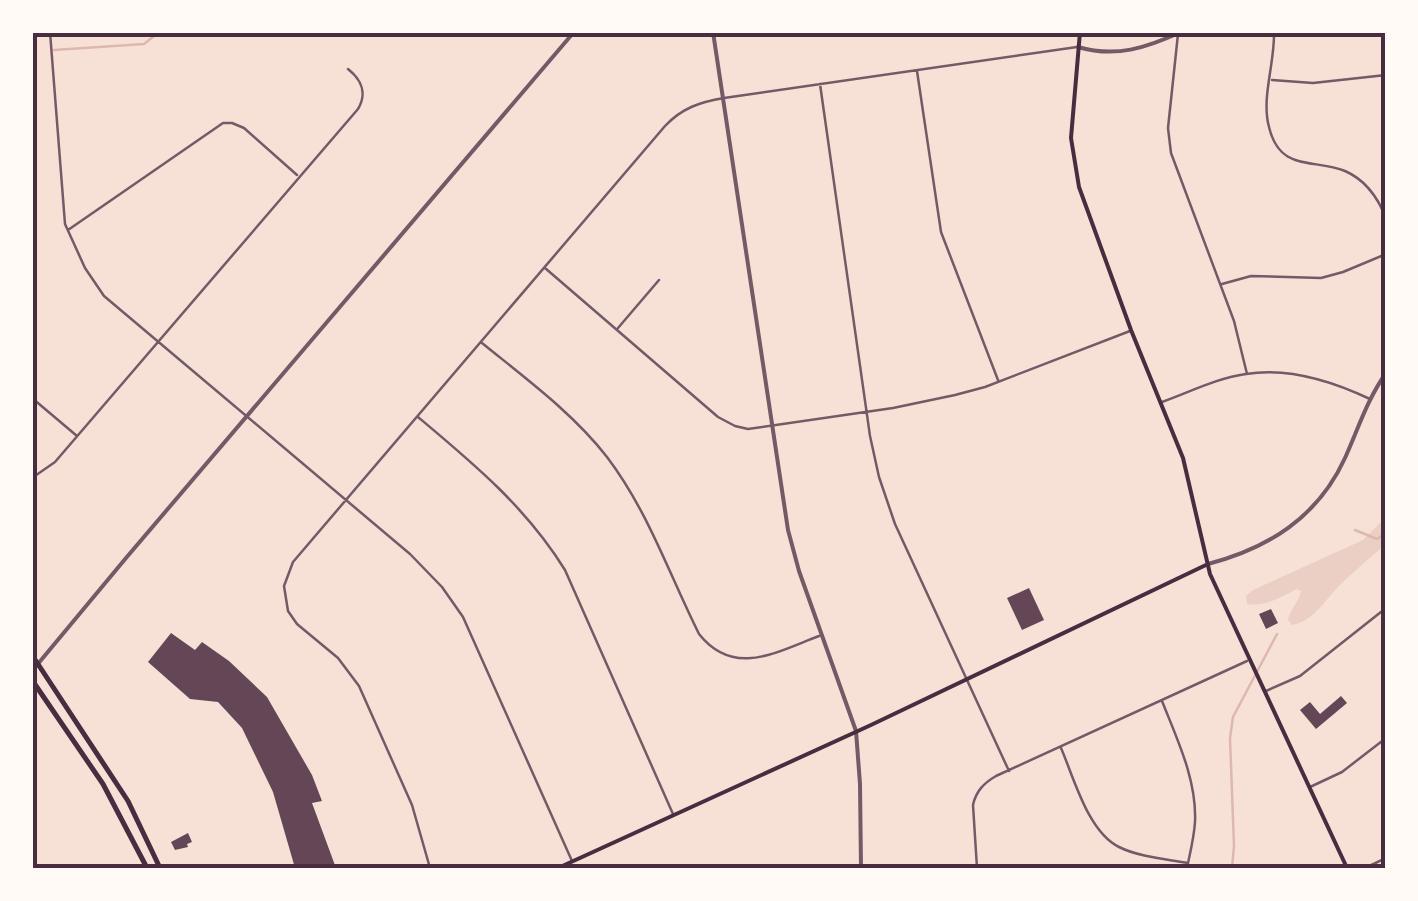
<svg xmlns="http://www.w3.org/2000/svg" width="1418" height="901" font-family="'PT Sans',sans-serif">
	<rect width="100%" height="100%" fill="#f7e1d7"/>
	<path fill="#ebcfc5" d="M1385,518V545C1370,557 1356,570 1342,583C1326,598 1315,621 1292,625L1288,620C1290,609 1299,602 1301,591L1297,589C1281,597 1266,607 1247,604L1246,596L1253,590L1363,540Z"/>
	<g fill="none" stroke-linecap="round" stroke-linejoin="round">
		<path stroke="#dcb8b0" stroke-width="2.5" d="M54,50L144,44L159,32
			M1355,530L1377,539L1386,533
			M1232,868L1234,846L1230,738L1233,717L1277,634"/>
	</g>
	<path fill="#644757" d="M1029,588L1044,620L1022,630L1007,598Z
		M1271,609L1278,623L1266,629L1259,614Z
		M171,633L195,650L202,642L229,661L267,697L312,775L322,801L312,803L336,868H295L273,792L242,728L218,702L190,699L148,662Z
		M1341,696L1347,703L1316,729L1300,710L1310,702L1320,714Z
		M188,833L192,842L187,844L188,847L175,850L171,842Z"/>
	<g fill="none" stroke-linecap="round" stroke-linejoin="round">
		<path stroke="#755966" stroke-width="2.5" d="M50,32L65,224L85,268L104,296L410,554L442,587L463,617L572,861
			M1274,32C1275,63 1261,98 1269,127C1280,173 1314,158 1345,171C1366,180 1378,198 1386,218
			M1178,34L1168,128L1171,153L1234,321L1247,374
			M917,71L941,232L998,380
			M1272,80L1313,83L1386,75
			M820,84L870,436L879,477L895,524L1009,771
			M68,230L223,123H232L244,128L297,175
			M545,268L718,417L735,426L748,429L893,408L955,395L985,387L1130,331
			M1222,284L1251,276L1321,278L1343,272L1386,254
			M618,328L659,280
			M482,343C525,378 573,413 607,457C648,511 669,574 699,634C734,678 776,652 819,636
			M32,398L77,436
			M1162,402C1190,392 1217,378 1246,374C1288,367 1332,381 1370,399
			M418,417C474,464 526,507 565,570L673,814
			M32,478L55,462L358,109C367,94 362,80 348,69
			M1266,691L1300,676L1386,608
			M1162,701C1177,739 1197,780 1195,822C1194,838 1190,853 1187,868
			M1061,748C1074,778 1088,832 1119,847C1139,857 1166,859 1188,863
			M1310,787L1342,772L1386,738
			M430,868L412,805L359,686L338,658L297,624L288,611L284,586L293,562L665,126C682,108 700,102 724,98L1077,47
			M977,868L973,805C976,791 984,783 996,776L1247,661
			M1365,868L1386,858"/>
		<path stroke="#755966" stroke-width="4" d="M713,32L788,530L799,571L856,731L860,784L861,868
			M1078,47C1116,58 1146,48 1181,32
			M1208,564C1269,548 1318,517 1345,458C1358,429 1368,398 1386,373
			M32,671L126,558L574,32"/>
		<path stroke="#4a2c40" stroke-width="4" d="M1080,32L1071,138L1079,187L1131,330L1183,458L1210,574L1347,868
			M558,868L871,725L1208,564"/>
		<path stroke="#4a2c40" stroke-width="5" d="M32,655L128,801L160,868
			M32,680L103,784L147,868"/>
	</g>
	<rect width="1418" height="901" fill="none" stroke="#fffaf5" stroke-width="70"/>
	<rect x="35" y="35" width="1348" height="831" fill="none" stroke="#4a2c40" stroke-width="4"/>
</svg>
